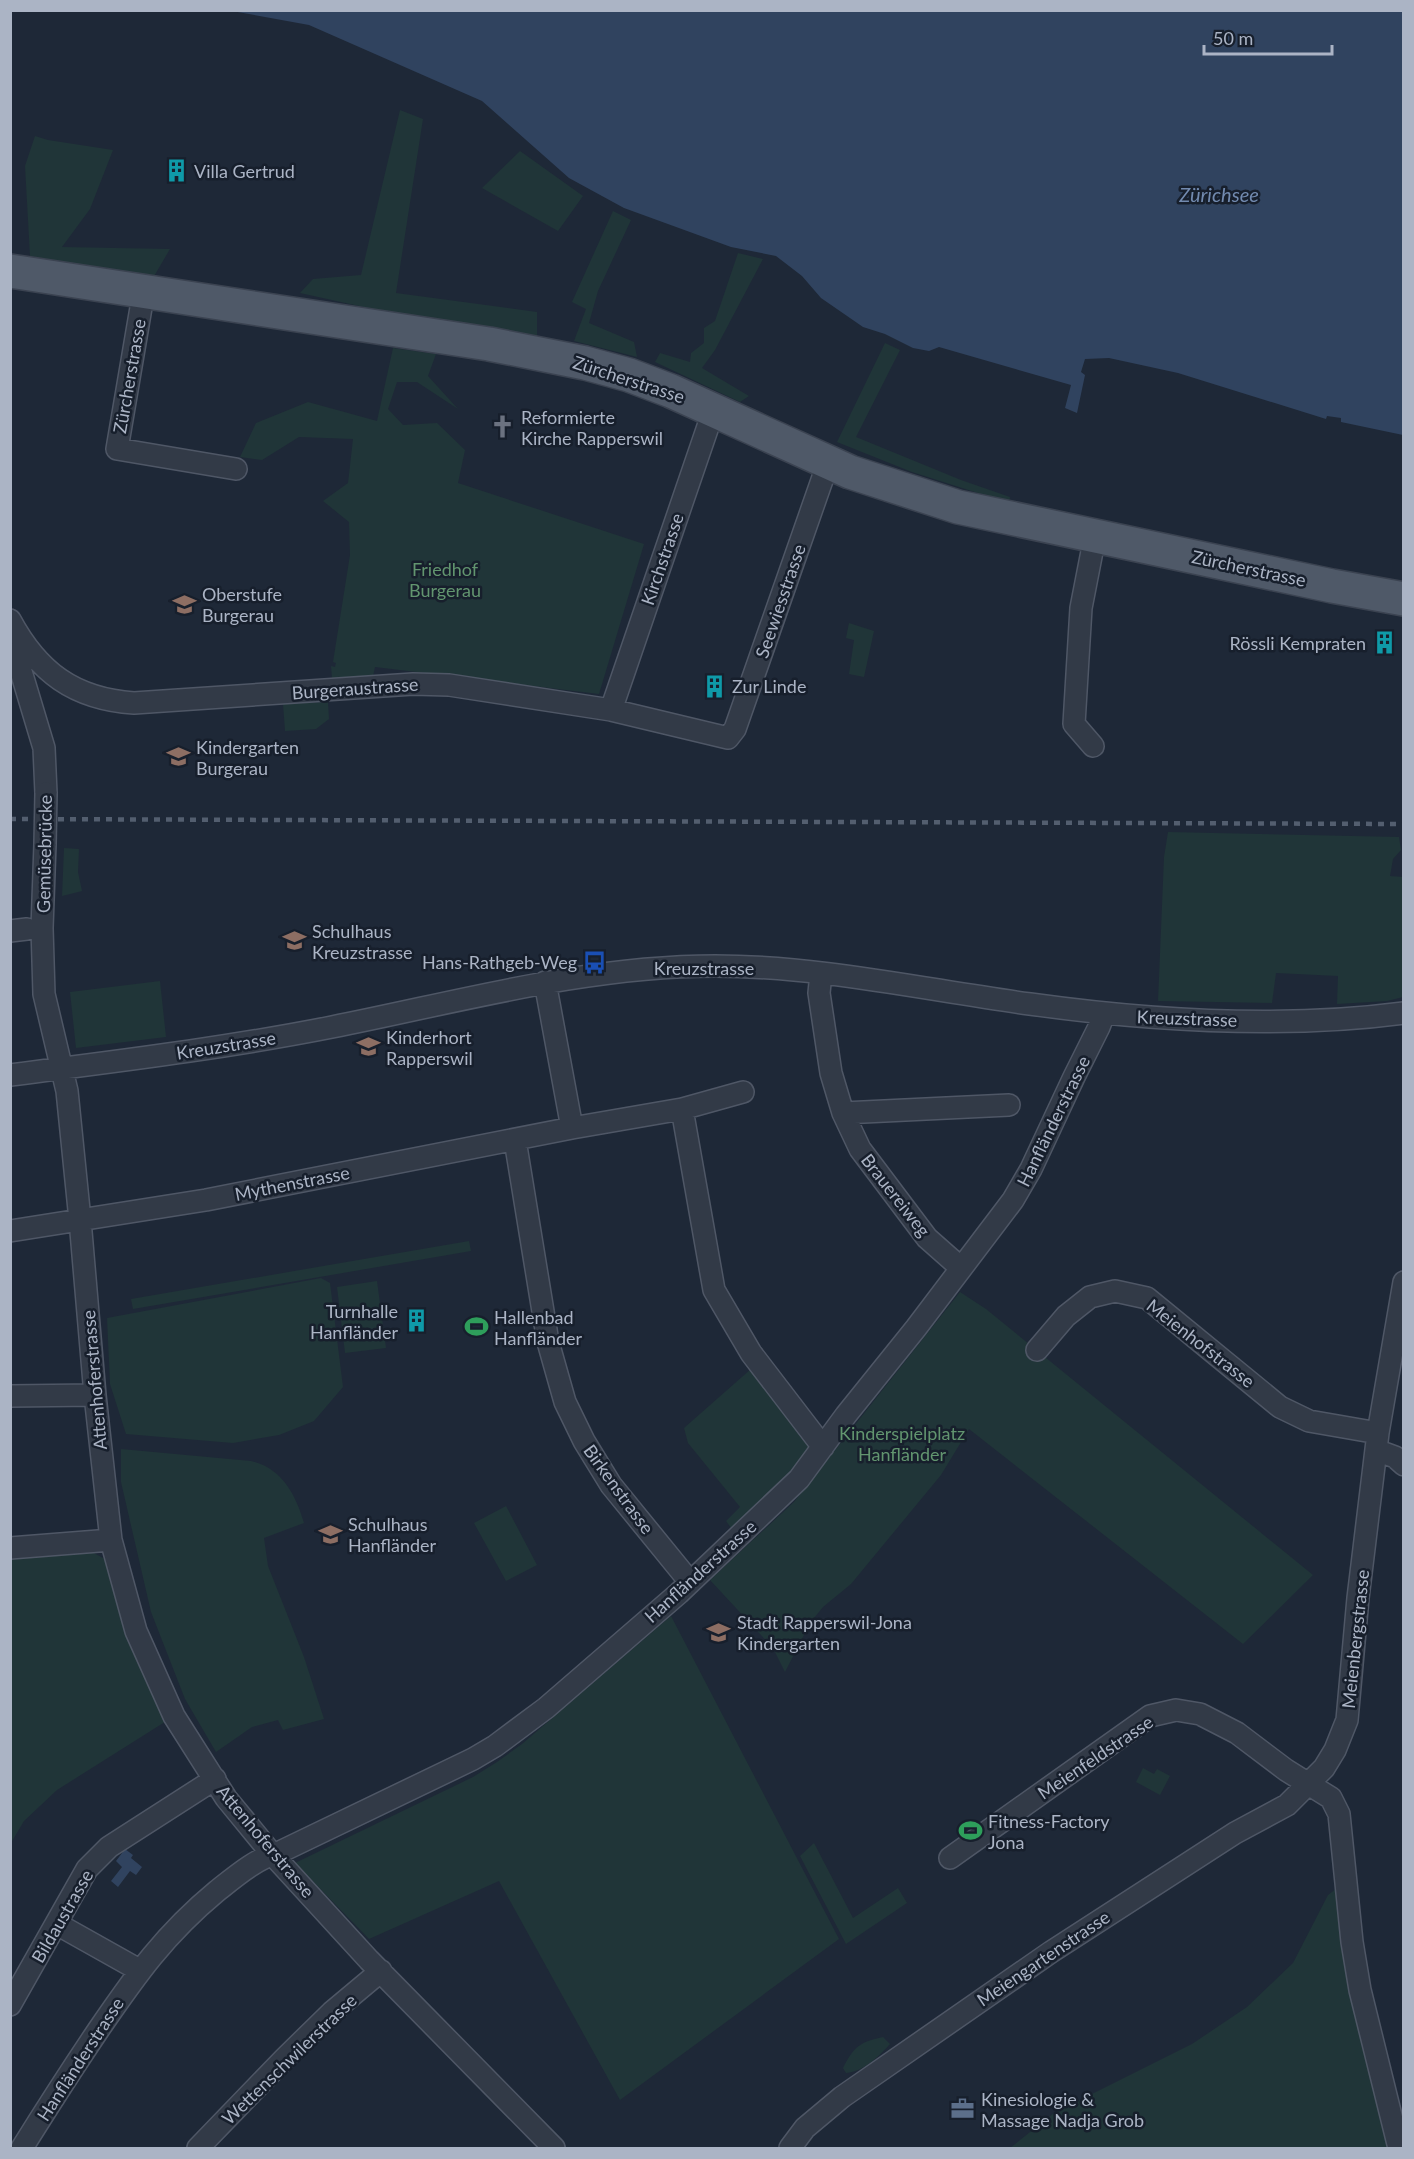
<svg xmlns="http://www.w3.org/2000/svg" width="1414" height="2159" font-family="Lato,sans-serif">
	<rect width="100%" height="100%" fill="#1e2837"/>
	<path fill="#203538" d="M400,110L423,119L396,293L537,312V337L400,315L300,293L313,279L361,275Z
		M35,136L48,140L113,150L90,209L62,247L170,249L153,278L30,256L25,166Z
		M520,151L583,196L558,231L482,188Z
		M613,211L631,220L598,291L589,323L634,342L637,357L574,341L586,309L572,302Z
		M738,253L763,259L715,350L702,368L749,396L740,402L655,362L660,353L690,362L691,353L704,343V328L715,321Z
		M885,343L900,350L856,437L961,480L1010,497L1009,503L912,472L837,442Z
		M393,348L436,354L428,376L458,409L417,382H397L388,409L403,425L437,423L465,450L458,483L644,544L599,694L375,667L372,681L332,678L331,666L335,667L336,663L333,662L350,555L349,522L323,501L348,483L353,439L299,437L262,460L240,457L256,423L308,402L377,421Z
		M849,623L874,631L864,677L849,674L854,640L846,638Z
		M328,702L329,719L316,729L285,731L283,704Z
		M1168,832L1399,837L1401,850L1393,859L1390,876L1403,877V997L1387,1001L1337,1004L1338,976L1276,973L1272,1003L1158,1001L1164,857Z
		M64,848L79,849L78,872L82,891L62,896Z
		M160,981L166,1037L76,1048L70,992Z
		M469,1241L471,1251L133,1309L131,1299Z
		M321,1278L330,1283L343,1387L314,1421L279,1435L233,1443L126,1434L110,1384L107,1318Z
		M377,1281L386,1348L345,1353L337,1287Z
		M960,1292L986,1309L1313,1575L1243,1644L969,1429L941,1475L851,1584L823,1607L810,1623L785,1672L773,1648L710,1580L794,1502Z
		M751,1369L810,1442L808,1453L798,1468L734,1532L726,1521L740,1507L688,1443L684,1428Z
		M121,1449L251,1461C282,1468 296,1495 304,1523L264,1538L268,1566L304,1657L324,1719L283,1730L278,1720L252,1727L216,1752L185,1699L151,1612L121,1482Z
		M506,1506L537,1565L506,1581L474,1523Z
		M92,1552L103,1558L109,1564L168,1720L57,1790L24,1821L11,1843V1559Z
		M671,1616L839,1939L620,2100L499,1881L369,1939L295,1863L473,1777L497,1762L522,1744Z
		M1143,1768L1154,1774L1157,1769L1170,1776L1160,1795L1136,1782Z
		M814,1843L853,1918L898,1888L907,1903L846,1944L800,1856Z
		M1345,1882L1399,2148H1010L1054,2113L1192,2044L1247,2007L1293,1963L1328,1895Z
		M883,2037L890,2044C878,2057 865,2071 846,2073L843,2068C854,2047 859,2042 883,2037Z"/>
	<path fill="#30435f" d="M232,11H1403V435L1341,422V418L1327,416L1326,419L1178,373L1109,358L1085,359L1081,372L1085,375L1077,413L1065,408L1071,385L939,347L929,351L913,348L885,334L863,327L821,298L802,276L776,256L731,247L624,208L569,178L482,101L309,25Z
		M125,1849L133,1855L131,1858L142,1867L136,1875L130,1871L118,1887L111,1881L122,1867L116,1861Z"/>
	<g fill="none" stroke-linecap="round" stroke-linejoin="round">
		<defs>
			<path id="minor" d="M144,290L117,449L236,469
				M10,620C38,672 74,699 134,703L413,684L449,685L611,710L728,738L735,729L828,463
				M23,643L17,658L44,748L46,793
				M611,710L714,409
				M1093,746L1074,724L1081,608L1095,536
				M45,844L42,928L44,994L67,1091L80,1220L95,1395L111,1540L136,1631L174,1716L226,1798L272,1854L369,1960L554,2148
				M10,931L27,929
				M821,973L819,993L831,1073L843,1113L860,1149L927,1238L961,1268
				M545,982L572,1128
				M10,1075C118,1061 226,1048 332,1027C459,1002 585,966 715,966C821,966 926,990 1030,1004C1152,1021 1282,1029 1404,1013
				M682,1109L714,1290L751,1353L823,1447
				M843,1113L1009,1105
				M515,1140L548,1342L565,1402L584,1441L611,1485L690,1582
				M10,1231L206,1200L572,1128L682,1109L743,1092
				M1037,1350L1066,1316L1090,1297L1115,1291L1147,1298L1280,1407L1309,1421L1378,1433
				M10,1396L95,1395
				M1376,1450L1395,1457L1404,1465
				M10,1548L111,1540
				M950,1858L1150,1716L1176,1710L1200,1714L1237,1733L1286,1770L1331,1798L1339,1814L1352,1942L1360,1990L1399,2148
				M57,1924L139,1970
				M10,2005L87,1869L109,1847L215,1779
				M22,2148C47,2108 72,2069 99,2029C136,1975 165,1934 217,1891C237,1875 257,1858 282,1851L473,1759L495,1746L546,1708L679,1593L799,1479L846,1415L916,1328L1013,1200L1031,1169L1074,1077L1099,1027L1104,1014
				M198,2148L284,2059L332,2012L381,1971
				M790,2148L805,2128L842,2097L1051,1952L1235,1833L1287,1805L1324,1768L1335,1750L1347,1720L1358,1598L1378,1433L1404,1282"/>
			<path id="primary" d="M10,271L489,344L585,363L629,375L671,391L850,472L958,507L1332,586L1404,599"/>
		</defs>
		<use href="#minor" stroke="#4f5766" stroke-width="24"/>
		<use href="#primary" stroke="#3b4351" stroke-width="36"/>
		<use href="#minor" stroke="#323a47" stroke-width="21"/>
		<use href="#primary" stroke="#4f5968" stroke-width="33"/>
		<path stroke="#535e6f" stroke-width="4.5" stroke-dasharray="6 6" stroke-linecap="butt" d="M10,819L1404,824"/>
		<defs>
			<path id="minor-bridge" d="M45,844L46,793"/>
		</defs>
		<use href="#minor-bridge" stroke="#4f5766" stroke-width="24" stroke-linecap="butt"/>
		<use href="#minor-bridge" stroke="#323a47" stroke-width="21"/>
	</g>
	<defs>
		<symbol id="building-bare" viewBox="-9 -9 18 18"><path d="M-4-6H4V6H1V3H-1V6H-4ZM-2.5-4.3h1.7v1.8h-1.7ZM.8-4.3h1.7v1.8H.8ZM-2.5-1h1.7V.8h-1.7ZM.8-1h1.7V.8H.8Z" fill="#0f9aa8" stroke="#171f2c" stroke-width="2.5" paint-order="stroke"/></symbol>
		<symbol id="church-bare" viewBox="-9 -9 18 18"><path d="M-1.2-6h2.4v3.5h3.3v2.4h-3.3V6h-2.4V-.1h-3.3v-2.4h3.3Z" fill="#6b7280" stroke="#171f2c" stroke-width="2.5" paint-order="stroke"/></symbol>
		<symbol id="school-bare" viewBox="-9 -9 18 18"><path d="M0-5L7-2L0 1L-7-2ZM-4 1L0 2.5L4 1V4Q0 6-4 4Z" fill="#8d6e63" stroke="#171f2c" stroke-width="2.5" paint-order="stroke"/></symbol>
		<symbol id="bus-bare" viewBox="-9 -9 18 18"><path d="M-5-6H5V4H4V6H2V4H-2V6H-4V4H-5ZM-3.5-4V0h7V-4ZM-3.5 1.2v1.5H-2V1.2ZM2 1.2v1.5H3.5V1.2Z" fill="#1a4fb4" stroke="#171f2c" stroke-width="2.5" paint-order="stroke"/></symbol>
		<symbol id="stadium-bare" viewBox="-9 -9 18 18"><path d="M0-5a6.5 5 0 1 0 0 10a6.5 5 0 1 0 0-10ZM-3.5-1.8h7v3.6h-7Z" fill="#2e9e5b" stroke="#171f2c" stroke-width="2.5" paint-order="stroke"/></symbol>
		<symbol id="office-bare" viewBox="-9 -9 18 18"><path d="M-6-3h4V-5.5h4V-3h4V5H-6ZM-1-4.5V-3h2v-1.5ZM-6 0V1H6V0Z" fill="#5c6f8a" stroke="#171f2c" stroke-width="2.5" paint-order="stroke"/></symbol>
	</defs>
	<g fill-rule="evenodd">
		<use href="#building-bare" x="160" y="154" width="33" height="33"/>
		<use href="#church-bare" x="486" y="410" width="33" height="33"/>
		<use href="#school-bare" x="168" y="588" width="33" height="33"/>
		<use href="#building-bare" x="1368" y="626" width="33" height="33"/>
		<use href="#building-bare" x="698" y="670" width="33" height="33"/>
		<use href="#school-bare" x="162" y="740" width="33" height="33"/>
		<use href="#school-bare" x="278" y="924" width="33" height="33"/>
		<use href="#bus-bare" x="578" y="946" width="33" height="33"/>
		<use href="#school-bare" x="352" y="1030" width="33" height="33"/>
		<use href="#building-bare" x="400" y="1304" width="33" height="33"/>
		<use href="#stadium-bare" x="460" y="1310" width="33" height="33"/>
		<use href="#school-bare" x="314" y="1518" width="33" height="33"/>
		<use href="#school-bare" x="702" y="1616" width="33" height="33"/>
		<use href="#stadium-bare" x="954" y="1814" width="33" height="33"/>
		<use href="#office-bare" x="946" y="2092" width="33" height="33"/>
	</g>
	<g text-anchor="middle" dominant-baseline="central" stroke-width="5" stroke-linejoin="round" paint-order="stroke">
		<g font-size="18" fill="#abb4c5" stroke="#171f2c" text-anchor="start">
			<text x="194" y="171">Villa Gertrud</text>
			<text x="521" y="417">Reformierte<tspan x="521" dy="21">Kirche Rapperswil</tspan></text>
			<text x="202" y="594">Oberstufe<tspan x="202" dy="21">Burgerau</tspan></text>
			<text x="1366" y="643" text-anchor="end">Rössli Kempraten</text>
			<text x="732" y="686">Zur Linde</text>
			<text x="196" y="747">Kindergarten<tspan x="196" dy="21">Burgerau</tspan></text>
			<text x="312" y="931">Schulhaus<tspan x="312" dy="21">Kreuzstrasse</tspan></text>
			<text x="577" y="962" text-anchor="end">Hans-Rathgeb-Weg</text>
			<text x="386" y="1037">Kinderhort<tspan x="386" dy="21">Rapperswil</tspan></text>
			<text x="398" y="1311" text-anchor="end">Turnhalle<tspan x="398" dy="21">Hanfländer</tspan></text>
			<text x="494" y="1317">Hallenbad<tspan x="494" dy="21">Hanfländer</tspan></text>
			<text x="348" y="1524">Schulhaus<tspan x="348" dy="21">Hanfländer</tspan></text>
			<text x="737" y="1622">Stadt Rapperswil-Jona<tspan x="737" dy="21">Kindergarten</tspan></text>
			<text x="988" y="1821">Fitness-Factory<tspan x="988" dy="21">Jona</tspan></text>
			<text x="981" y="2099">Kinesiologie &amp;<tspan x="981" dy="21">Massage Nadja Grob</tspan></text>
		</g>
		<g font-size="18" fill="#abb4c5" stroke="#171f2c">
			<text transform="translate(129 376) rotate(-80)">Zürcherstrasse</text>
			<text transform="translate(629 379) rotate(18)">Zürcherstrasse</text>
			<text transform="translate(662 559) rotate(-71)">Kirchstrasse</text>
			<text transform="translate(1249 568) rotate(12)">Zürcherstrasse</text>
			<text transform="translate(780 601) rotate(-71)">Seewiesstrasse</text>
			<text transform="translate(355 688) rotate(-4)">Burgeraustrasse</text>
			<text transform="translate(44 854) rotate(-89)">Gemüsebrücke</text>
			<text x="704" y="968">Kreuzstrasse</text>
			<text transform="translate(1187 1018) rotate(2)">Kreuzstrasse</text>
			<text transform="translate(226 1045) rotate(-9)">Kreuzstrasse</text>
			<text transform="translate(1053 1121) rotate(-64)">Hanfländerstrasse</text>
			<text transform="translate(292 1183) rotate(-11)">Mythenstrasse</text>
			<text transform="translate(896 1195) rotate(52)">Brauereiweg</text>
			<text transform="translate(1201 1343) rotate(38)">Meienhofstrasse</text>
			<text transform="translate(94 1380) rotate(-95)">Attenhoferstrasse</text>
			<text transform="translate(619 1489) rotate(54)">Birkenstrasse</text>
			<text transform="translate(700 1571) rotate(-42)">Hanfländerstrasse</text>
			<text transform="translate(1355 1639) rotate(-84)">Meienbergstrasse</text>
			<text transform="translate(1095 1757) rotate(-34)">Meienfeldstrasse</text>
			<text transform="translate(266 1841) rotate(50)">Attenhoferstrasse</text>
			<text transform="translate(62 1916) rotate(-60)">Bildaustrasse</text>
			<text transform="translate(1043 1958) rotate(-34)">Meiengartenstrasse</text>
			<text transform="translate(80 2059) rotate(-57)">Hanfländerstrasse</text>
			<text transform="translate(289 2059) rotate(-44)">Wettenschwilerstrasse</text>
		</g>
		<g font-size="18" fill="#62956f" stroke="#171f2c">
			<text x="445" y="569">Friedhof<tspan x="445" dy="21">Burgerau</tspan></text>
			<text x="902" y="1433">Kinderspielplatz<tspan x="902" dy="21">Hanfländer</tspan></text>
		</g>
		<g font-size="20" font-style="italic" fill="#728aaf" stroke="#171f2c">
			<text x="1219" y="194">Zürichsee</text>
		</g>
	</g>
	<rect width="1414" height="2159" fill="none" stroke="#abb4c5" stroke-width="24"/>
	<path d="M1204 45v9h128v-9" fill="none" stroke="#abb4c5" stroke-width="3"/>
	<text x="1213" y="45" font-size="18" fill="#abb4c5" stroke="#171f2c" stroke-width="4.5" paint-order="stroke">50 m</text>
</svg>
